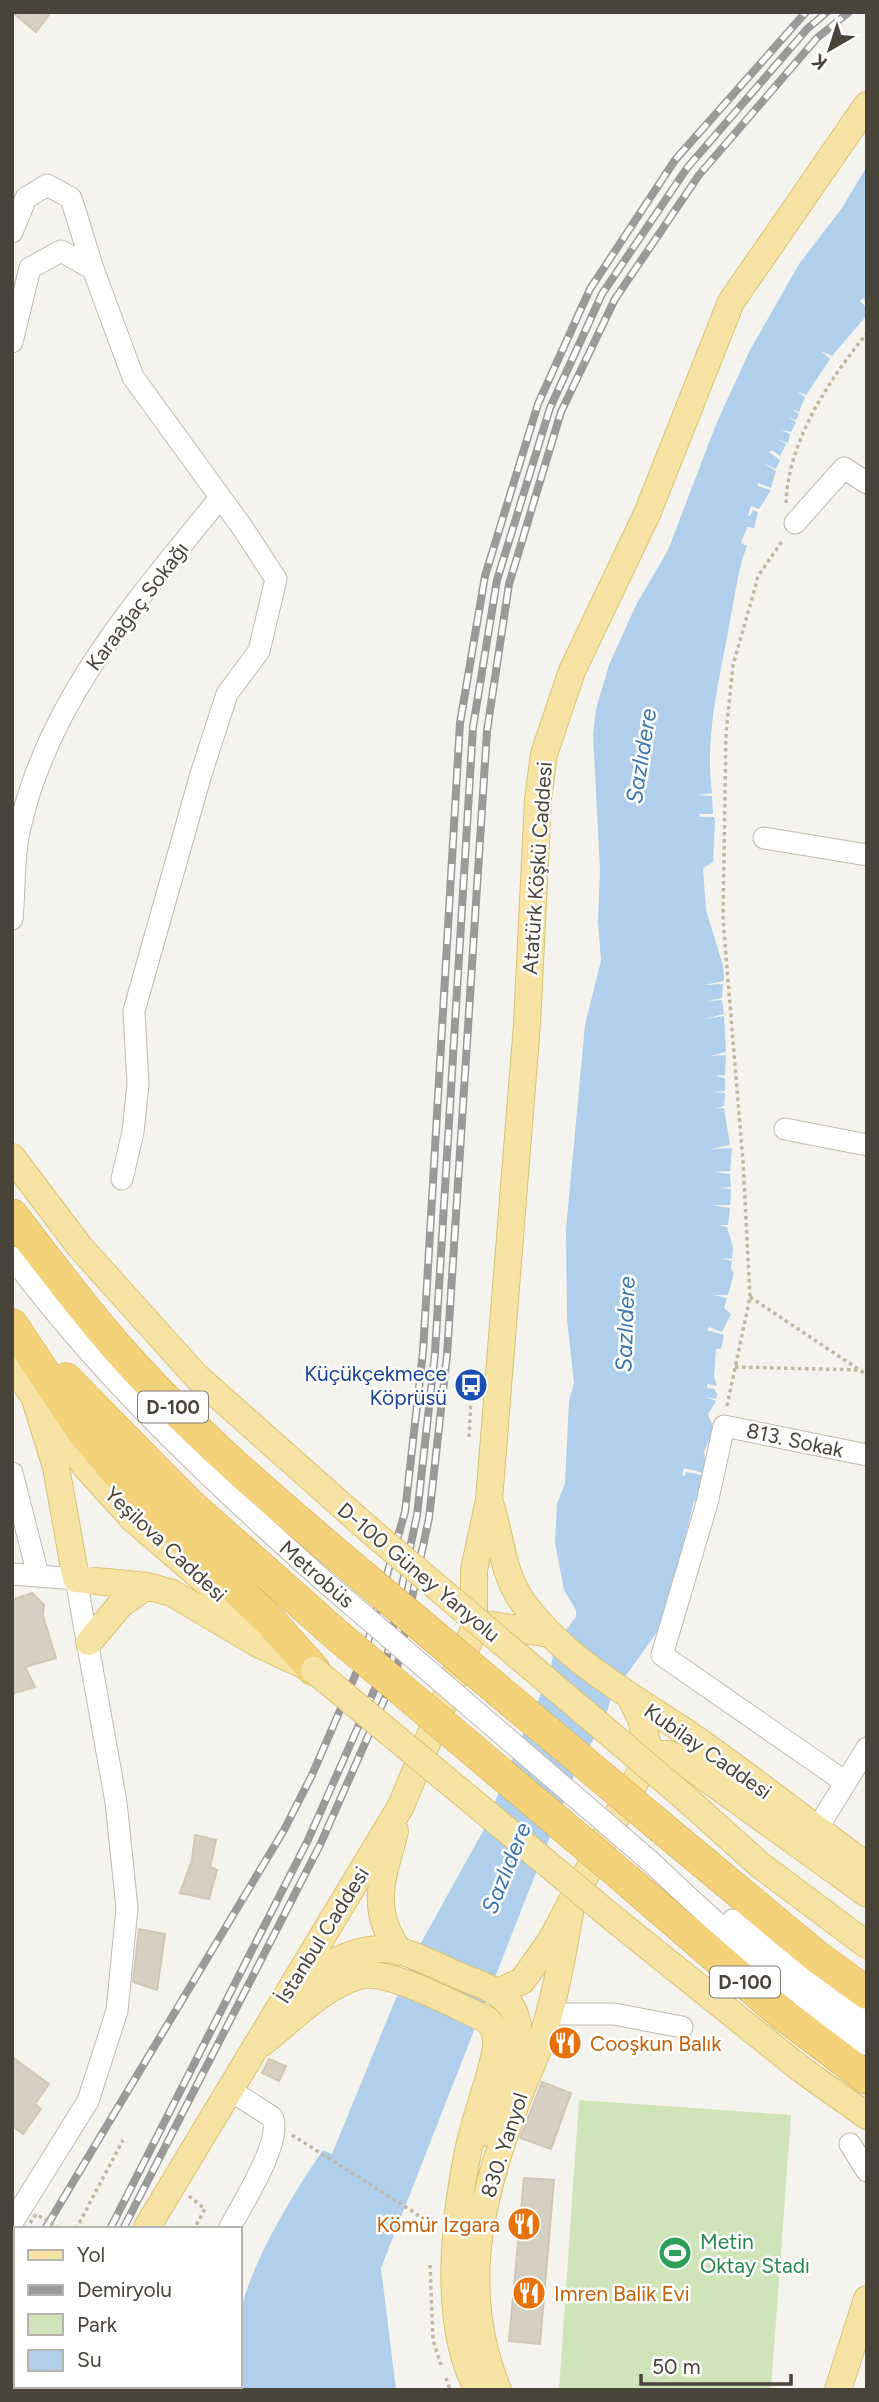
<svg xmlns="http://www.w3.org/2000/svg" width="879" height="2402" font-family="Figtree,sans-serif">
	<rect width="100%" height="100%" fill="#f5f3ed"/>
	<path fill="#cfe5b9" d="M579,2100L791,2115L771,2390H559Z"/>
	<path fill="#afcfec" d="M867,166V302L863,298L860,301L867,308V315L832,356L821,351L830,359L806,395L797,391L805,397L799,412L790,408L799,414L796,420L788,417L796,422L791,432L781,430L790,434L788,443L777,439L786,444L780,456L772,450L769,452L780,460L776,469L761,462L776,471L771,488L758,483V486L771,490L759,509L751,506L748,515L750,516L753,510L758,512L754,528L747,527L741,543L747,546C738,569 736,591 731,615C721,675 704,732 712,793L698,795L712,796L713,814H699L700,817H714L715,820L713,862L703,868L706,910L723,966L724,981L704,985L723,984L722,998L708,1001L722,1000L724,1014L704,1019L724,1016L726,1052L710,1056L726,1055L725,1075L715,1076L725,1078V1091L714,1092L725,1093L724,1106L715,1109L724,1108L730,1145L710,1149L732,1148L730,1171L714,1172L730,1174L731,1187L717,1188L731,1189L730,1205H711L730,1208L728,1225H718L727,1227L733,1247L732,1259L721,1258L732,1261L731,1269L734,1273L728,1295H713L727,1298L724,1308L731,1314L722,1332L709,1327L707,1330L724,1335L721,1349H716L714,1377L717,1386L707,1384V1388L714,1389L717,1394L716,1399L706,1397L716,1401L708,1414L714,1429L704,1452L707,1474L684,1468L682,1475L685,1476L686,1472L707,1476L702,1500L694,1501L665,1621L612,1695L605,1719L577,1768L381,2268L396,2390H215L216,2386H240C240,2364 236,2338 240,2316C249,2265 294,2192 323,2150L332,2154L412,1959L483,1831L527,1724L550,1675L554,1646L576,1617V1610L564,1590L555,1543L557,1504L565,1483L569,1401L574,1383L567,1320L566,1229L585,1025L601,961L598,922L600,869L593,734L596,709L609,665L636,605L668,550L717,422L750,350L799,264L842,208Z"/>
	<path fill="#d6d0c3" stroke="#d0c8b7" stroke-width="2" d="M12,12H51L36,32Z
		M32,1593L44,1605L43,1616L56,1658L25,1667L35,1687L12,1694V1600Z
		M195,1835L216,1840L210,1867L217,1870L209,1899L180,1893L192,1860Z
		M139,1929L165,1934L157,1990L133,1982Z
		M12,2057L49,2084L35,2104L41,2109L23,2134L12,2126Z
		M269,2059L286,2066L279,2081L262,2073Z
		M542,2082L571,2093L551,2149L520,2138Z
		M524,2178L554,2180L540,2344L509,2341Z"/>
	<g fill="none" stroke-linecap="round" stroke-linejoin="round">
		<defs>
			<path id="minor" d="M12,232L26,198L47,185L71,198L93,269L133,377L242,527L276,579L259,651L227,694L201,774L134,1011L138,1084L133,1132L122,1179
				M12,342L30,268L61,251L93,269
				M795,523L844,468L867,483
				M764,838L867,855
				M12,919C15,888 13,853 21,823C51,696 139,598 219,499
				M785,1129L867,1145
				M12,1257C103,1379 212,1481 325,1582
				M12,1473L38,1575
				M12,1574L76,1579L116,1802L127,1908L117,2011L88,2101L12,2223
				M845,1782L662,1655L707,1503L724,1426L867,1455
				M817,1829L867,1748
				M651,1862C719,1927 790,1990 867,2045
				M733,1920L867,2022
				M549,2014H614L682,2027
				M228,2089L272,2117C284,2140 241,2206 229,2229
				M850,2144L867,2171"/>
			<path id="major" d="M12,1157L80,1247L196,1376L366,1527
				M12,1366L86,1467L133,1519L257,1626
				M34,1396L56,1467L76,1579L147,1586L172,1593L258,1644L312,1669
				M489,1500C501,1533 501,1571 522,1601C562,1658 630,1695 687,1733C748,1775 807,1822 867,1866
				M474,1629L492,1625L550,1634
				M89,1642L121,1604L147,1586
				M650,1754H669L681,1760L867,1894
				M682,1795L760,1865L867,1945
				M395,1831C383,1878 368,1909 400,1952
				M614,1919L802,2070L867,2116
				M298,1991C321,1963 365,1941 403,1952C423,1958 442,1969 462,1977C485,1986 511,1993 517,2021C524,2051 498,2105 488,2133
				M498,1992L522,1981L550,1942L650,1754L641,1719L629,1695
				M262,2043C291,2021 323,1986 359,1976C389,1968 457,2007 486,2019C495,2028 497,2036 496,2048C490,2081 476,2114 469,2147C454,2218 442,2325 478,2390
				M146,2229L401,1806L474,1629V1570L489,1500L527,1024L538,799L544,754L572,671L647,514L731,302L867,105
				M63,2390L65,2386
				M498,2390C457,2290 480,2198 517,2101C525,2078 537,2056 544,2032C557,1990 564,1946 572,1902
				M838,2390L867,2299"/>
			<path id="highway" d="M12,1215C48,1262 83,1309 122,1353C194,1434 277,1504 360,1574
				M12,1325L82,1430L116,1471L273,1624L314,1670
				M66,1379L189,1504L338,1636
				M662,1828L816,1956L867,1993
				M628,1881L781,2013L867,2078"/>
		</defs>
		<use href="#minor" stroke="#c0bbb0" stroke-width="23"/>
		<use href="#major" stroke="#dbc374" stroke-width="28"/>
		<use href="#highway" stroke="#d2a84a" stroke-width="33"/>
		<path stroke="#c1b8a2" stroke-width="3.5" stroke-dasharray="3.5 3.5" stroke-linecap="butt" d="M786,503C788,441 829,380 867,333
			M750,1297L867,1375
			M735,1367L859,1370
			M727,1406L750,1297L743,1162L723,919L726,733L733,665L755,588L758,576L783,540
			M469,1437L472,1381
			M292,2135L415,2213L433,2228
			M189,2196L205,2209L194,2229
			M76,2229L123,2140
			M12,2255L16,2249
			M430,2265L433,2340L441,2365
			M446,2378L450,2390"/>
		<use href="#minor" stroke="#fff" stroke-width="21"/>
		<use href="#major" stroke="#f7e4a4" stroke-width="26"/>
		<use href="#highway" stroke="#f3d27a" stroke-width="32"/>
		<defs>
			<path id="rail" d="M45,2229L284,1830L312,1775L364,1655L405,1512L423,1352L460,723L485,576L538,404L590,289L675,160L806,12
				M110,2229L308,1840L385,1666L417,1515L435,1353L473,727L497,580L550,408L602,294L687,168L807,29L827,12
				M123,2229L320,1845L396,1673L429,1518L447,1355L487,731L509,584L561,412L615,299L699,175L817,38L849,12
				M12,2293L16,2286
				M17,2390L19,2386
				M33,2390L35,2386"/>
		</defs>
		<use href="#rail" stroke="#9a9a9a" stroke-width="8"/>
		<use href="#rail" stroke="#fff" stroke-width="5" stroke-dasharray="16" stroke-linecap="butt"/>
		<defs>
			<path id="minor-bridge" d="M325,1582L651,1862"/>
			<path id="major-bridge" d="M366,1527L682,1795
				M314,1670L614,1919"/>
			<path id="highway-bridge" d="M360,1574L662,1828
				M338,1636L628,1881"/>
		</defs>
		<use href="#minor-bridge" stroke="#c0bbb0" stroke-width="23" stroke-linecap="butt"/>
		<use href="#major-bridge" stroke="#dbc374" stroke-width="28" stroke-linecap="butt"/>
		<use href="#highway-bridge" stroke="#d2a84a" stroke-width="33" stroke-linecap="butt"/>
		<path stroke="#c1b8a2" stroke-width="3.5" stroke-dasharray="3.5 3.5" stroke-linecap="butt" d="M30,2223L36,2214L61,2229"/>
		<use href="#minor-bridge" stroke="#fff" stroke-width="21"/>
		<use href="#major-bridge" stroke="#f7e4a4" stroke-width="26"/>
		<use href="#highway-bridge" stroke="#f3d27a" stroke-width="32"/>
	</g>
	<defs>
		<symbol id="bus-disc" viewBox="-11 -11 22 22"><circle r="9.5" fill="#1a4fb4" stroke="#fff"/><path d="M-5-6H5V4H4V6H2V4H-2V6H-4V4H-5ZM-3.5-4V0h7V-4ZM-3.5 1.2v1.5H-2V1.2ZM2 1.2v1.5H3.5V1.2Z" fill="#fff"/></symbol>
		<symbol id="restaurant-disc" viewBox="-11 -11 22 22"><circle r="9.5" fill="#e8710a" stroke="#fff"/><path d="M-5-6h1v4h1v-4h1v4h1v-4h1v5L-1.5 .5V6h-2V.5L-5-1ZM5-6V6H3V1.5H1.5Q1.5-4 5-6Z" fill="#fff"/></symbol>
		<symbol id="stadium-disc" viewBox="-11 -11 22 22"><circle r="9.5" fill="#2e9e5b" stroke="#fff"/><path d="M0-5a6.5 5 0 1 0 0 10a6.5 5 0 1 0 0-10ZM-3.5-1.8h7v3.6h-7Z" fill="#fff"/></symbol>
	</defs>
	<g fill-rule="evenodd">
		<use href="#bus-disc" x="452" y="1366" width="38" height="38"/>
		<use href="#restaurant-disc" x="546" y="2024" width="38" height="38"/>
		<use href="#restaurant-disc" x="505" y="2205" width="38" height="38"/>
		<use href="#stadium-disc" x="656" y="2234" width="38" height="38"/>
		<use href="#restaurant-disc" x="510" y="2274" width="38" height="38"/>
	</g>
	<g text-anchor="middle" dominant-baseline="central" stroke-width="5" stroke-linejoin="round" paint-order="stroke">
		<g fill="#fff" stroke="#807c75" stroke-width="2">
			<rect x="138" y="1391.5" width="70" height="31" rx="5"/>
			<rect x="710" y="1966.5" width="70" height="31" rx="5"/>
		</g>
		<g font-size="19" font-weight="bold" fill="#49443a">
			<text x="173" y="1407">D-100</text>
			<text x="745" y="1982">D-100</text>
		</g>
		<g font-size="21" fill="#49443a" stroke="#fff">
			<text transform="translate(137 606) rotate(-53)">Karaağaç Sokağı</text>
			<text transform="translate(537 868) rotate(-86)">Atatürk Köşkü Caddesi</text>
			<text transform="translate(795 1440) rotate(12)">813. Sokak</text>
			<text transform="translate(166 1544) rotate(43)">Yeşilova Caddesi</text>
			<text transform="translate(419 1572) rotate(40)">D-100 Güney Yanyolu</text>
			<text transform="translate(317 1574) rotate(41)">Metrobüs</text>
			<text transform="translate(708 1751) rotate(35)">Kubilay Caddesi</text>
			<text transform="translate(322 1935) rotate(-58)">İstanbul Caddesi</text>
			<text transform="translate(504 2145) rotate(-72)">830. Yanyol</text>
		</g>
		<g font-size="21" fill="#164399" stroke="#fff" text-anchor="end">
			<text x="447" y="1373">Küçükçekmece<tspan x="447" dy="24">Köprüsü</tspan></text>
		</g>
		<g font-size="21" fill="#c56008" stroke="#fff" text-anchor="start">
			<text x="590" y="2043">Cooşkun Balık</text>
			<text x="500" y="2224" text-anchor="end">Kömür Izgara</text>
			<text x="554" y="2293">Imren Balik Evi</text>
		</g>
		<g font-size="21" fill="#27864d" stroke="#fff" text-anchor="start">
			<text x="700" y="2241">Metin<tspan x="700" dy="24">Oktay Stadı</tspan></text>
		</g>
		<g font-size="23" font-style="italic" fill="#3b76ae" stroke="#fff">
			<text transform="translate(641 756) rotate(-81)">Sazlıdere</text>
			<text transform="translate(625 1324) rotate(-88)">Sazlıdere</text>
			<text transform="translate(506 1868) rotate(-68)">Sazlıdere</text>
		</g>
	</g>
	<rect width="879" height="2402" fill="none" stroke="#49443a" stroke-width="28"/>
	<rect x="14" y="2227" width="228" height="161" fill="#ffffff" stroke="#b6b4b0" stroke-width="2"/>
	<rect x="28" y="2250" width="35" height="10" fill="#f7e4a4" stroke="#b6b4b0" stroke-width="2"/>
	<text x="77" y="2262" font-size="21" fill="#49443a">Yol</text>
	<rect x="28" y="2285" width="35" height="10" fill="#9a9a9a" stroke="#b6b4b0" stroke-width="2"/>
	<text x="77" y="2297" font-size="21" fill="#49443a">Demiryolu</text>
	<rect x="28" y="2314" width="35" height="21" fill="#cfe5b9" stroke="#b6b4b0" stroke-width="2"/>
	<text x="77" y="2332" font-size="21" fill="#49443a">Park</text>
	<rect x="28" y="2350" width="35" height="21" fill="#afcfec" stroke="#b6b4b0" stroke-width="2"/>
	<text x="77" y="2367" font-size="21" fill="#49443a">Su</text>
	<g transform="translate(830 49) rotate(219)" stroke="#ffffff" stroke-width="5" paint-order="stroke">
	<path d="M0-5L12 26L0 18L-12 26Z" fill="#49443a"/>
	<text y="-10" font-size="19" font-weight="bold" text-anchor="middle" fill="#49443a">K</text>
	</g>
	<path d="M641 2374v10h150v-10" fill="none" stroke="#49443a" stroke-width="3.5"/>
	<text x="652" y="2374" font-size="21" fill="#49443a" stroke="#ffffff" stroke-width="5" paint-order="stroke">50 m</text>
</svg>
